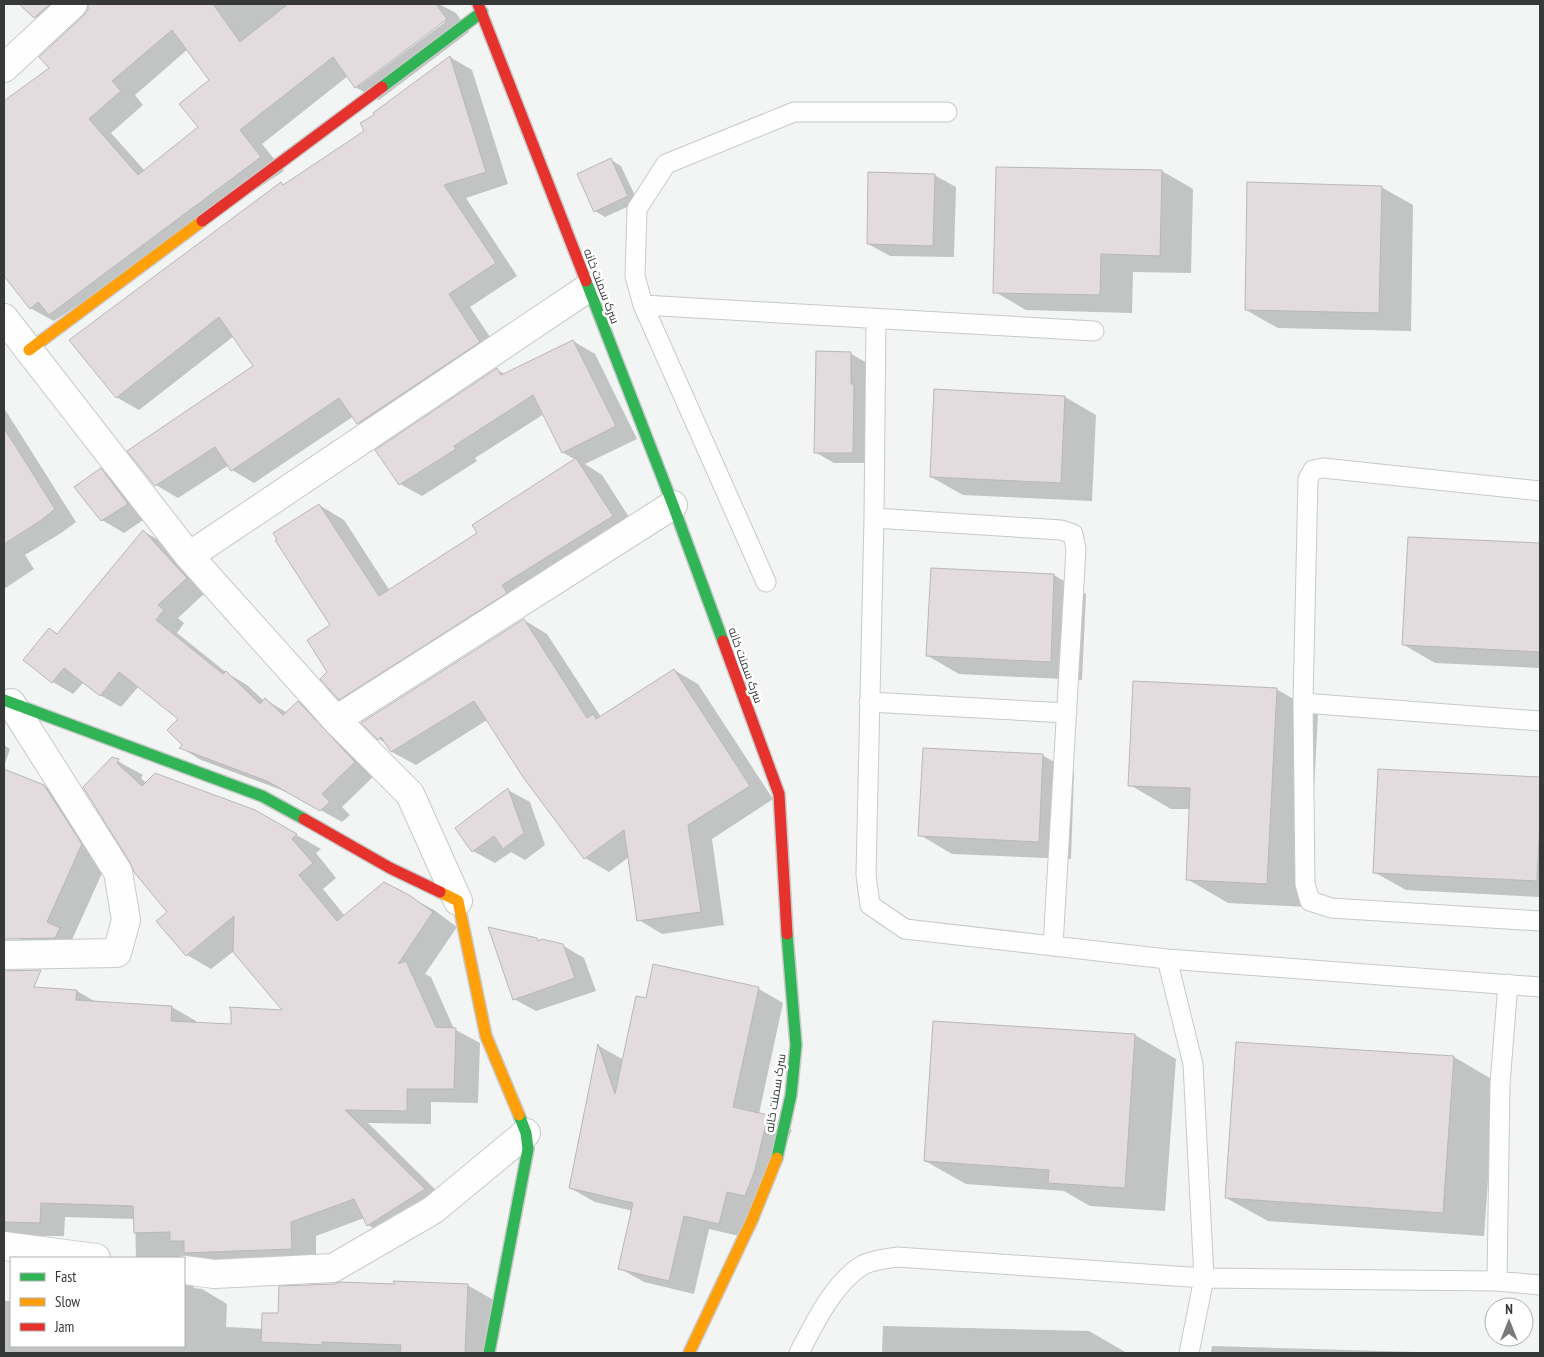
<svg xmlns="http://www.w3.org/2000/svg" width="1544" height="1357" font-family="'PT Sans Narrow',Cairo,sans-serif">
	<rect width="100%" height="100%" fill="#f2f5f4"/>
	<path fill="#0003" fill-rule="evenodd" d="M21,4H89L58,31L35,17Z
		M89,4H356L379,37L427,4H439L456,13L469,32L379,100L355,87L348,76L262,144L284,171L54,321L30,308L4,274V103L51,68L85,16L89,8ZM444,20L445,22L360,85L358,83ZM188,49L211,80L200,127L145,171L111,133L143,105L135,95Z
		M450,57L472,70L508,184L466,198L517,276L470,307L502,355L381,436L358,423L354,416L254,483L232,470L229,465L178,498L156,485L254,367L234,336L139,410L116,397L281,183L284,185L366,131L376,115Z
		M611,160L621,166L638,202L605,217L595,211Z
		M1162,171L1193,189L1191,273L1133,272L1132,313L1026,310L995,292Z
		M934,175L956,187L954,257L890,256L868,244Z
		M1381,187L1413,205L1411,331L1278,328L1246,310Z
		M573,341L595,354L637,439L585,464L602,475L638,531L365,714L340,699L329,672L332,626L319,505L344,520L390,591L479,534L576,460L562,452L544,414L475,458L477,461L422,496L400,484L497,370L505,374Z
		M851,354L869,364L871,463H834L815,452Z
		M1065,397L1096,415L1092,501L963,495L931,477Z
		M4,408L76,522L61,533L25,555L34,569L4,589Z
		M101,470L123,482L149,516L124,533L102,520L76,487Z
		M143,531L164,543L207,591L178,618L184,623L177,633L227,673L247,685L264,701L266,700L286,712L298,702L319,714L376,774L342,807L350,815L342,822L290,793L201,760L181,748L184,745L180,719L139,686L121,707L100,695L84,682L73,694L53,682L49,629L58,634Z
		M1409,538L1540,544V668L1435,663L1404,645Z
		M932,570L1054,575L1086,594L1082,680L959,674L928,656Z
		M524,620L547,634L601,717L674,670L698,684L773,799L712,839L724,925L662,934L639,920L629,857L609,872L585,858L525,778L487,720L416,765L392,752L387,744L379,739Z
		M1276,689L1318,713L1308,907L1228,903L1187,879L1190,809H1171L1130,785Z
		M4,745L10,749L4,766Z
		M1042,755L1074,773L1071,859L952,854L920,835Z
		M112,758L143,775L141,778L146,783L255,811L321,849L316,853L336,878L323,889L345,916L408,896L434,910L457,927L425,974L431,977L454,1029L480,1043L478,1103L431,1102V1124L368,1123L449,1203L392,1239L368,1225L364,1218L316,1236V1263L193,1283L194,1288L202,1289L227,1304L226,1327L263,1329L280,1315L397,1286L467,1285L492,1299L490,1353H4V1301H11V1346H184V1258H136L135,1219L65,1217L64,1236H30L4,1241V986L77,991L96,1002L172,1007L196,1021V1023L232,1025L285,1012L234,951L211,969L187,955Z
		M4,770L44,786L71,802L108,860L66,953L30,945L4,930L11,915L4,913Z
		M1379,770L1540,778V897L1406,890L1374,872Z
		M508,790L530,802L545,845L525,860L511,852L495,863L473,851Z
		M536,939L540,941L562,945L584,958L596,991L536,1011L514,999Z
		M654,965L759,989L783,1003L759,1114L767,1116L792,1130L744,1237L709,1229L694,1294L644,1282L619,1268L633,1211L595,1202L570,1188L599,1046L624,1060L647,999Z
		M1135,1035L1176,1059L1165,1211L1090,1206L1064,1191L966,1184L925,1161Z
		M1237,1043L1454,1057L1495,1081L1484,1236L1268,1221L1226,1198Z
		M883,1326L1089,1331L1127,1353H882Z
		M1212,1346L1416,1352L1418,1353H1211Z"/>
	<path fill="#e3dbdd" stroke="#b8b8b8" fill-rule="evenodd" d="M19,4H50L34,18Z
		M88,4H213L240,42L288,4H436L447,19L355,88L333,57L240,130L261,157L49,315L38,302L30,309L4,276V101L49,68L39,57L84,15L88,9ZM172,30L209,80L179,104L198,127L138,175L89,119L121,91L112,81Z
		M450,56L486,172L444,185L496,263L449,294L480,342L357,424L339,398L231,471L215,447L155,486L127,451L253,366L219,317L116,398L69,340L281,182L283,185L364,131L360,123L374,115L373,113Z
		M611,158L628,196L594,212L577,174Z
		M996,167L1162,170L1160,256L1101,254L1100,295L993,293Z
		M868,172L935,174L933,246L867,244Z
		M1247,182L1382,186L1379,313L1245,310Z
		M573,340L616,426L562,453L533,395L454,446L456,449L399,485L375,450L497,368L501,375Z
		M816,351L851,352V384H854L853,453H814Z
		M934,389L1065,396L1061,483L930,477Z
		M4,428L55,509L40,521L4,544Z
		M576,458L613,516L502,585L507,593L339,700L320,679L327,672L307,640L330,625L275,540L277,539L273,533L319,504L379,596L477,533L472,525Z
		M101,468L128,504L101,521L74,487Z
		M143,530L187,578L158,605L164,610L156,620L223,674L226,671L260,704L265,698L283,715L298,701L355,762L322,794L330,802L320,811L267,781L179,748L182,745L167,730L178,719L119,672L100,696L64,668L52,683L23,660L49,628L57,634Z
		M1408,537L1540,543V652L1402,645Z
		M931,568L1054,574L1051,662L926,656Z
		M524,619L587,718L593,714L596,719L674,669L750,786L688,825L701,912L637,921L624,830L584,859L523,777L474,701L391,752L381,737L378,740L361,723Z
		M1133,681L1277,688L1267,884L1186,880L1190,788L1128,786Z
		M923,748L1043,754L1039,842L918,836Z
		M112,757L119,759L117,763L142,786L155,773L255,810L297,834L292,839L313,863L299,875L337,921L384,882L409,895L433,912L398,964L406,961L436,1027L456,1028L454,1089H407V1111L345,1110L425,1189L367,1226L354,1199L291,1222L292,1249L184,1253V1241H170V1232L134,1233L133,1206L41,1203L40,1223L4,1222V971L41,970L34,987L77,990L76,1000L172,1006L171,1021L231,1024V1010L229,1007L282,1010L233,952L234,916L186,956L156,921L167,912L134,872L131,864L83,787Z
		M4,769L44,785L82,844L47,922L60,928L55,938L4,939Z
		M1378,769L1540,777V822L1537,881L1373,873Z
		M508,788L524,833L503,849L494,836L472,852L455,828Z
		M488,927L537,938L538,941L542,939L563,944L575,978L513,1000Z
		M653,964L759,987L733,1107L768,1115L755,1170L745,1196L727,1192L719,1224L684,1216L669,1281L618,1269L633,1203L569,1188L598,1044L615,1094L636,996L646,998Z
		M933,1021L1135,1034L1125,1188L1048,1183L1049,1170L924,1161Z
		M1236,1042L1454,1056L1443,1213L1225,1198Z
		M393,1281L468,1284L465,1353H400L401,1345L322,1342V1345L261,1342L262,1313H278L279,1286L334,1284L340,1282L395,1284Z"/>
	<g fill="none" stroke-linecap="round" stroke-linejoin="round">
		<defs>
			<path id="lane" d="M643,305L1094,331
				M876,319L874,518L866,875L870,905L905,929L1167,959L1540,987
				M1540,491L1323,468L1313,470L1308,479L1303,703L1305,884L1310,901L1331,908L1540,921
				M874,518L1061,530L1073,534L1076,549L1053,946
				M766,582L643,305L635,276L637,209L666,164L794,112H947
				M869,702L1067,713
				M1303,703L1540,721
				M1167,959L1193,1064L1204,1278L1189,1353
				M1497,1281L1500,1084L1508,984
				M799,1353C814,1324 834,1282 863,1265C872,1260 887,1259 897,1257L1204,1278L1497,1281L1540,1285"/>
			<path id="street" d="M4,68L73,4
				M4,318L189,556L336,720L410,794L458,901
				M189,556L588,288
				M336,720L673,505
				M4,955L117,953L126,920L118,872L11,703
				M4,1246L96,1258
				M184,1270L214,1274L333,1268L433,1210L526,1133"/>
			<path id="fast" d="M382,87L482,12
				M586,281L673,505L723,641
				M4,700L262,796L304,819
				M777,1158L791,1095L796,1045L787,934
				M489,1353L528,1149L526,1133L519,1115"/>
			<path id="slow" d="M29,350L202,221
				M440,892L458,901L486,1036L519,1115
				M689,1353L752,1220L777,1158"/>
			<path id="jam" d="M478,4L586,281
				M202,221L382,87
				M723,641L779,794L787,934
				M304,819L390,868L440,892"/>
		</defs>
		<use href="#lane" stroke="#c7cac9" stroke-width="21"/>
		<use href="#street" stroke="#c7cac9" stroke-width="30"/>
		<use href="#fast" stroke="#c7cac9" stroke-width="14"/>
		<use href="#slow" stroke="#c7cac9" stroke-width="14"/>
		<use href="#jam" stroke="#c7cac9" stroke-width="14"/>
		<use href="#lane" stroke="#fdfefd" stroke-width="19"/>
		<use href="#street" stroke="#fdfefd" stroke-width="28"/>
		<use href="#fast" stroke="#30b455" stroke-width="11"/>
		<use href="#slow" stroke="#ff9f0a" stroke-width="11"/>
		<use href="#jam" stroke="#e5322d" stroke-width="11"/>
	</g>
	<g text-anchor="middle" dominant-baseline="central" stroke-width="5" stroke-linejoin="round" paint-order="stroke">
		<g font-size="12" fill="#373939" stroke="#fff">
			<text transform="translate(602 286) rotate(69)">سرک سمنت خانه</text>
			<text transform="translate(746 665) rotate(70)">سرک سمنت خانه</text>
			<text transform="translate(775 1093) rotate(-81)">سرک سمنت خانه</text>
		</g>
	</g>
	<rect width="1544" height="1357" fill="none" stroke="#373939" stroke-width="10"/>
	<rect x="10" y="1257" width="175" height="90" fill="#ffffff" stroke="#afb0b0"/>
	<rect x="20" y="1273" width="25" height="8" fill="#30b455" stroke="#afb0b0"/>
	<text x="55" y="1282" font-size="15" fill="#373939">Fast</text>
	<rect x="20" y="1298" width="25" height="8" fill="#ff9f0a" stroke="#afb0b0"/>
	<text x="55" y="1307" font-size="15" fill="#373939">Slow</text>
	<rect x="20" y="1323" width="25" height="8" fill="#e5322d" stroke="#afb0b0"/>
	<text x="55" y="1332" font-size="15" fill="#373939">Jam</text>
	<g transform="translate(1509 1322)"><circle r="24" fill="#ffffff" stroke="#afb0b0"/>
	<path d="M0-4L9 19L0 12L-9 19Z" fill="#787b7a"/>
	<text y="-8" font-size="14" font-weight="bold" text-anchor="middle" fill="#373939">N</text>
	</g>
</svg>
